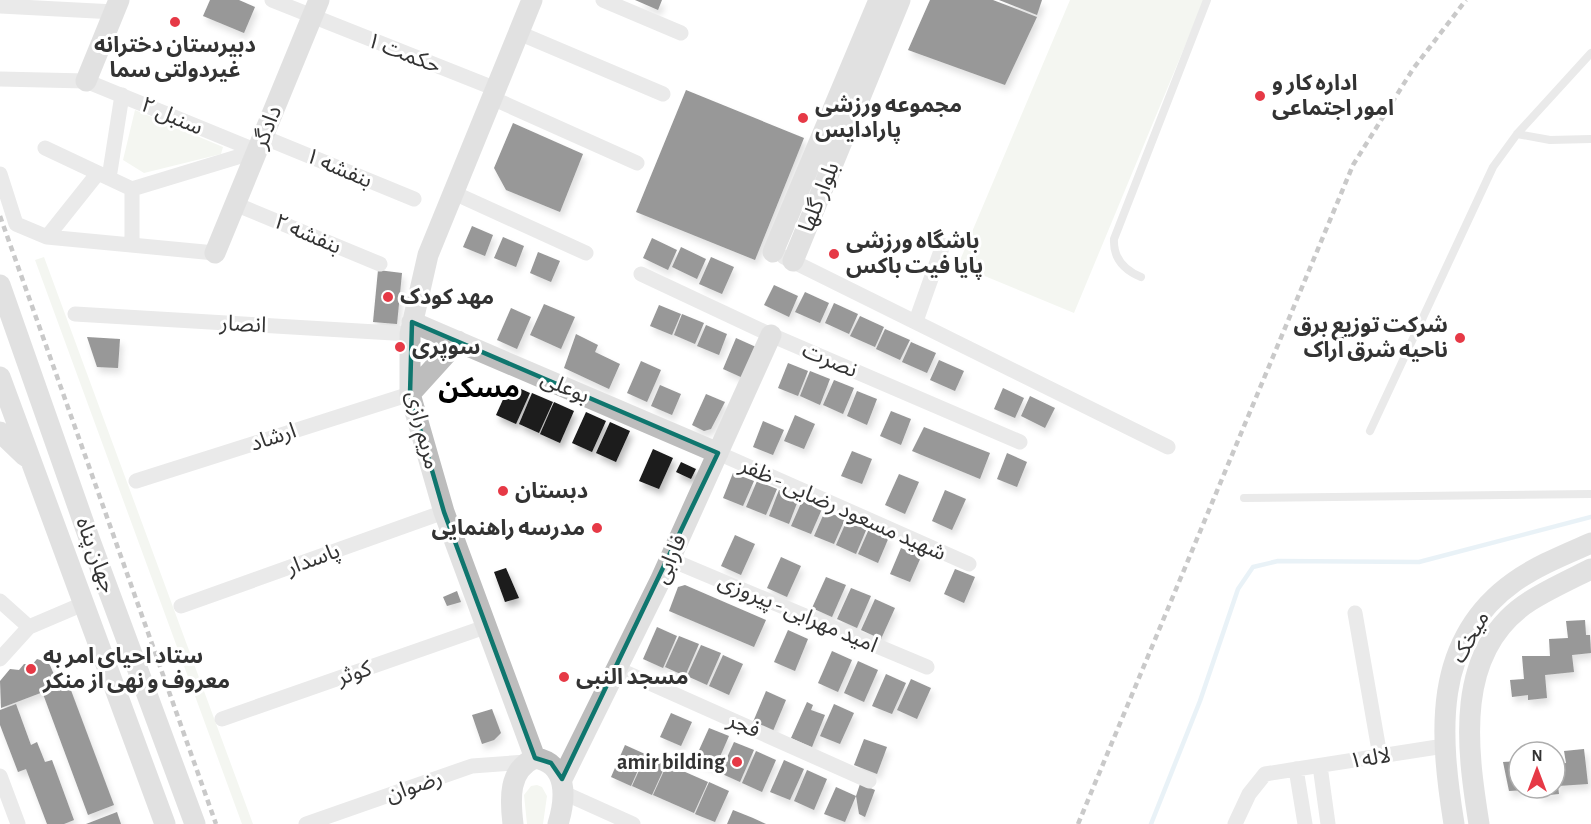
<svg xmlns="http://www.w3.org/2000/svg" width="1591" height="824" font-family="'Alegreya Sans','Noto Sans Arabic',sans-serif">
	<defs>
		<filter id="shadow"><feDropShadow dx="3" dy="5.5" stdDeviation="3" flood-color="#0004"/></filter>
	</defs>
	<rect width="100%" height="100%" fill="#fff"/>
	<path fill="#e6ecdf" d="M1070,0H1204L1074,313L958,265Z
		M135,110L223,147L221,154L144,173L123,160Z
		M44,257L253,824H242L35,260Z
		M537,785L542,787L547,796L543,824H527L524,795L531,786Z"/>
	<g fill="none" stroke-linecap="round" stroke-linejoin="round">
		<path stroke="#cfe2ee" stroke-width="4.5" d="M1151,824L1200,701L1238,589L1253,567L1278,561L1419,562L1591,517"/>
	</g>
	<path fill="#1a1a1a" filter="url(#shadow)" d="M210,0H239L255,7L244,33L203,16Z
		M635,0H662L658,10Z
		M930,0H993L1037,17L1005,85L908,50Z
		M999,0H1042L1037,15Z
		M686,90L804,138L755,260L636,212Z
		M513,123L583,154L560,212L506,190L494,168Z
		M472,226L493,235L485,256L463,247Z
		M503,237L524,246L516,267L494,258Z
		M652,238L677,250L668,270L643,258Z
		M681,247L706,259L697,279L672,267Z
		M538,252L560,261L551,282L530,273Z
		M711,257L734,267L722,294L699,284Z
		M378,270L402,273L397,324L373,322Z
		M774,285L798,296L789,317L764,305Z
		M805,292L829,303L820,323L795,312Z
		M834,303L858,314L849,334L825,323Z
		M544,304L575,317L561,349L530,335Z
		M659,305L681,314L672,335L650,326Z
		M511,308L531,317L517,349L497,340Z
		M682,314L704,323L695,344L674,335Z
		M860,316L884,327L875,347L850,336Z
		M706,325L727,334L719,355L697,346Z
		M885,329L910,340L900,360L876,349Z
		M576,334L598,345L595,352L620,364L609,389L564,368Z
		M87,337L120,339L118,368L97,367Z
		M736,338L756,347L743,378L723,369Z
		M911,342L936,353L927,373L902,362Z
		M939,360L964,371L955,391L930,380Z
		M641,361L661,370L647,402L627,393Z
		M788,363L808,371L798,396L778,388Z
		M810,371L830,379L820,405L800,396Z
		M834,380L854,388L843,414L823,405Z
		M510,384L530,393L516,424L496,415Z
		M660,385L681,394L672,415L651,406Z
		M1003,388L1024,398L1015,418L994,409Z
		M857,391L877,399L867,425L847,416Z
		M532,393L553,402L539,433L519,424Z
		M706,394L725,402L711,429L704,431L692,425Z
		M1030,396L1055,408L1045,428L1021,416Z
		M554,402L574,411L560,443L540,434Z
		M891,411L911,419L901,445L880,436Z
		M586,412L606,421L592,452L572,443Z
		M795,415L815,424L804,449L784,441Z
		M763,421L784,430L773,455L753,447Z
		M610,422L630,431L616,462L596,453Z
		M924,427L990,453L980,479L912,451Z
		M653,449L673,458L659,489L639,481Z
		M852,451L872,459L862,484L841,476Z
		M1007,453L1027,462L1017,487L997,479Z
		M681,462L696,469L691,479L676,472Z
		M733,473L754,481L743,506L723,498Z
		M899,474L919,482L905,514L885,505Z
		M757,481L777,489L766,515L746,507Z
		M779,490L799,498L789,524L769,516Z
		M945,490L966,499L952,530L932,521Z
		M802,501L822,509L811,534L791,526Z
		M825,511L845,519L834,544L814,536Z
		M847,520L867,528L856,554L836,545Z
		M869,529L889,537L878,563L858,554Z
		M735,535L755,544L741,575L721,566Z
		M901,548L921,557L910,582L890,574Z
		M781,557L801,566L787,597L767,588Z
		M506,568L519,598L505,602L494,572Z
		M955,569L975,577L964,603L944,594Z
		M826,577L846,585L832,617L812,608Z
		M685,585L766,620L754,647L669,611L678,587Z
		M851,588L871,596L857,628L837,619Z
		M457,591L461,602L447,606L443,597Z
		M875,599L895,608L881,639L861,630Z
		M1585,620L1586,635H1590L1591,653L1572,655L1574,672L1545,675L1547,698L1528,700V695L1512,697L1510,680L1524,679L1522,656H1550L1549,639L1568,638L1566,621Z
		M657,627L677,636L663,668L643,659Z
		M788,630L808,639L795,671L774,662Z
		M679,636L699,644L685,676L665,667Z
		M701,645L721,653L707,685L687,676Z
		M832,651L852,660L838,692L818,683Z
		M723,655L743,664L729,695L709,686Z
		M37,659L49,663L59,686L1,708L0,681L10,669L19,670L24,664L32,665Z
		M858,661L878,670L864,702L844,693Z
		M886,674L906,683L892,714L872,706Z
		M911,679L931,688L917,719L897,710Z
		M69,685L114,805L88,815L43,694Z
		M766,691L786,700L773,731L753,722Z
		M807,702L813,705L811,710L825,715L812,747L791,738Z
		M16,704L31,745L37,742L45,762L52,760L74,820L64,824H47L26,769L18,772L0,725V710Z
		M834,704L854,713L840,744L820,736Z
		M492,709L501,733L494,740L482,744L472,715Z
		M671,713L692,722L681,746L660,737Z
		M709,728L729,736L715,768L695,759Z
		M864,739L887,747L877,774L854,765Z
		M734,742L754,750L740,782L720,773Z
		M625,745L645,754L631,786L611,777Z
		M1584,749L1588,784L1558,786L1559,794L1540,796L1539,788H1555V765L1566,763L1564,751Z
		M756,751L776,760L762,792L742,783Z
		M646,755L666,764L652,795L632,786Z
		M784,760L804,769L790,800L770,792Z
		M1519,761V788L1526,790L1509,791L1503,762Z
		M667,764L708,782L694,813L653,795Z
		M807,770L827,779L814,810L794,801Z
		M709,782L729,791L715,822L695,814Z
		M860,784L875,790L865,817L859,814L856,796Z
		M836,787L856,796L845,822L824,814Z
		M733,810L753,818L766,824H727Z
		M117,812L121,824H86Z"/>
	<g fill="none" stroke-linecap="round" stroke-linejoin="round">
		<path stroke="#d0d0d0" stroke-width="8" d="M1517,134L1550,140L1591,139
			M1141,277C1124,270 1113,258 1114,239L1207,0
			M1370,431L1493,167L1517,134L1591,53
			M1244,498L1591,494"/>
		<path stroke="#d0d0d0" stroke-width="15" d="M272,0L496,89
			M603,0L681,33
			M0,6L115,12
			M519,33L663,94
			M0,79L86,81L257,151
			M492,98L637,163
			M263,137L414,199
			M45,148L132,189L257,151
			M0,174L16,224L47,237L215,253
			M109,178L122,95
			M454,193L586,253
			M235,204L380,264
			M47,237L98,173
			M132,245V189
			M784,257L1168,447
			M641,274L771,335L1020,442
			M75,314L410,334
			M916,321L943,245
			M718,453L969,564
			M136,481L410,394
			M669,559L927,667
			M0,601L29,627
			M181,606L444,512
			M1355,613L1380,756
			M0,659L29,627L83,604
			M618,669L869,781
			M222,719L485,627
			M1320,766L1328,824
			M1296,769L1305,824
			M0,776L18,824
			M564,793L633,824
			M306,824L472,766L526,762
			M1235,824L1249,794L1265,774L1444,746"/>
		<path stroke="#bdbdbd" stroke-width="21" d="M532,0L428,255L410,334V394L444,512L535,758
			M86,81L119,0
			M773,252L879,0
			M215,253L319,0
			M793,261L900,0
			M0,285L89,538L195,824
			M412,322L718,453
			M0,377L165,824
			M410,394L458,341
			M0,432L25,456
			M562,779L660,581L771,335
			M513,824C510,799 508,770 535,758C568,763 566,798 558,824
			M1454,824C1440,736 1431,641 1514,582C1536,566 1566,554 1591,543
			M1479,824C1467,749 1453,650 1530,601C1549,589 1571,579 1591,569"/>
		<path stroke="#888" stroke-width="4.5" stroke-dasharray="6 4.5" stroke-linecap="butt" d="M0,216L216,824
			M1078,824L1353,165L1413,69L1466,0"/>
	</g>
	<path d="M0 0H1591V824H0ZM412,322L718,453L562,779L551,763L535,758L444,512L410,394Z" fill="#fff" fill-opacity=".55" fill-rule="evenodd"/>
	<path fill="none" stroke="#0f766e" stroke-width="4.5" stroke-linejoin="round" d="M412,322L718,453L562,779L551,763L535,758L444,512L410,394Z"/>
	<g fill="#e63946" stroke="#fff" stroke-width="2">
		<circle cx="175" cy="22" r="6"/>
		<circle cx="1260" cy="96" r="6"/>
		<circle cx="803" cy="118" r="6"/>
		<circle cx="834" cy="254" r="6"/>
		<circle cx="388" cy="297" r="6"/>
		<circle cx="1460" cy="338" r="6"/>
		<circle cx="400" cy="347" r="6"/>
		<circle cx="503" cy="491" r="6"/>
		<circle cx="597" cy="528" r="6"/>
		<circle cx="31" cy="669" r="6"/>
		<circle cx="564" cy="677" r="6"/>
		<circle cx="737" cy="762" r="6"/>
	</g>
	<g text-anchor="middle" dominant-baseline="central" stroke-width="6" stroke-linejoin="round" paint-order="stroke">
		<g font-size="22" font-weight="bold" fill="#333" stroke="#fff" text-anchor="start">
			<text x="175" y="45" text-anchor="middle">دبیرستان دخترانه<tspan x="175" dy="25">غیردولتی سما</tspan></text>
			<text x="1272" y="83">اداره کار و<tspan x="1272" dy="25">امور اجتماعی</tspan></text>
			<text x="815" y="105">مجموعه ورزشی<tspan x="815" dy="25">پارادایس</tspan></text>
			<text x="846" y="241">باشگاه ورزشی<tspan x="846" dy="25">پایا فیت باکس</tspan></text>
			<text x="400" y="297">مهد کودک</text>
			<text x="1448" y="325" text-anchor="end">شرکت توزیع برق<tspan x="1448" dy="25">ناحیه شرق اراک</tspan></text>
			<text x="412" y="347">سوپری</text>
			<text x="515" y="491">دبستان</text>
			<text x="585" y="528" text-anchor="end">مدرسه راهنمایی</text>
			<text x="43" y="656">ستاد احیای امر به<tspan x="43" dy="25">معروف و نهی از منکر</tspan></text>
			<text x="576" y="677">مسجد النبی</text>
			<text x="725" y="762" text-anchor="end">amir bilding</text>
		</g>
		<g font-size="22" fill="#333" stroke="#fff">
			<text transform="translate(404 53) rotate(21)">حکمت ۱</text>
			<text transform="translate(172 116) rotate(23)">سنبل ۲</text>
			<text transform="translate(267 127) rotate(-68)">دادگر</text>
			<text transform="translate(339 168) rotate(23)">بنفشه ۱</text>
			<text transform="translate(819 197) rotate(-68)">بلوار گلها</text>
			<text transform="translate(308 234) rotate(23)">بنفشه ۲</text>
			<text transform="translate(243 324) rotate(3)">انصار</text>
			<text transform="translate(830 360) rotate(23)">نصرت</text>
			<text transform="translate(565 387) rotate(23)">بوعلی</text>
			<text transform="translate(423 430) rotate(76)">مریم رازی</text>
			<text transform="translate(273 437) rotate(-18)">ارشاد</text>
			<text transform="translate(843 509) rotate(24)">شهید مسعود رضایی - ظفر</text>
			<text transform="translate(96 555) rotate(70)">جهان پناه</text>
			<text transform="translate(313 559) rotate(-20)">پاسدار</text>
			<text transform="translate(670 559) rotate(-66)">فارابی</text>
			<text transform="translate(798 613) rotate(23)">امید مهرابی - پیروزی</text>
			<text transform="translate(1470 637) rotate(-61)">میخک</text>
			<text transform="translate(354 673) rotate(-19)">کوثر</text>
			<text transform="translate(744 725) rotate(24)">فجر</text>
			<text transform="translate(1370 758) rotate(-9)">لاله۱</text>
			<text transform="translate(414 786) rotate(-19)">رضوان</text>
		</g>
		<g font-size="28" font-weight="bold" fill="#000" stroke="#fff">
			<text x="479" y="389">مسکن</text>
		</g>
	</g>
	<g transform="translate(1537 770)"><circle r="28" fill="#ffffff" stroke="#adadad" stroke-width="1.5"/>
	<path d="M0-4.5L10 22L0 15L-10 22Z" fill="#e63946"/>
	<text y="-9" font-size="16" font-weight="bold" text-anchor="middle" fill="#333333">N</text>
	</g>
</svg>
